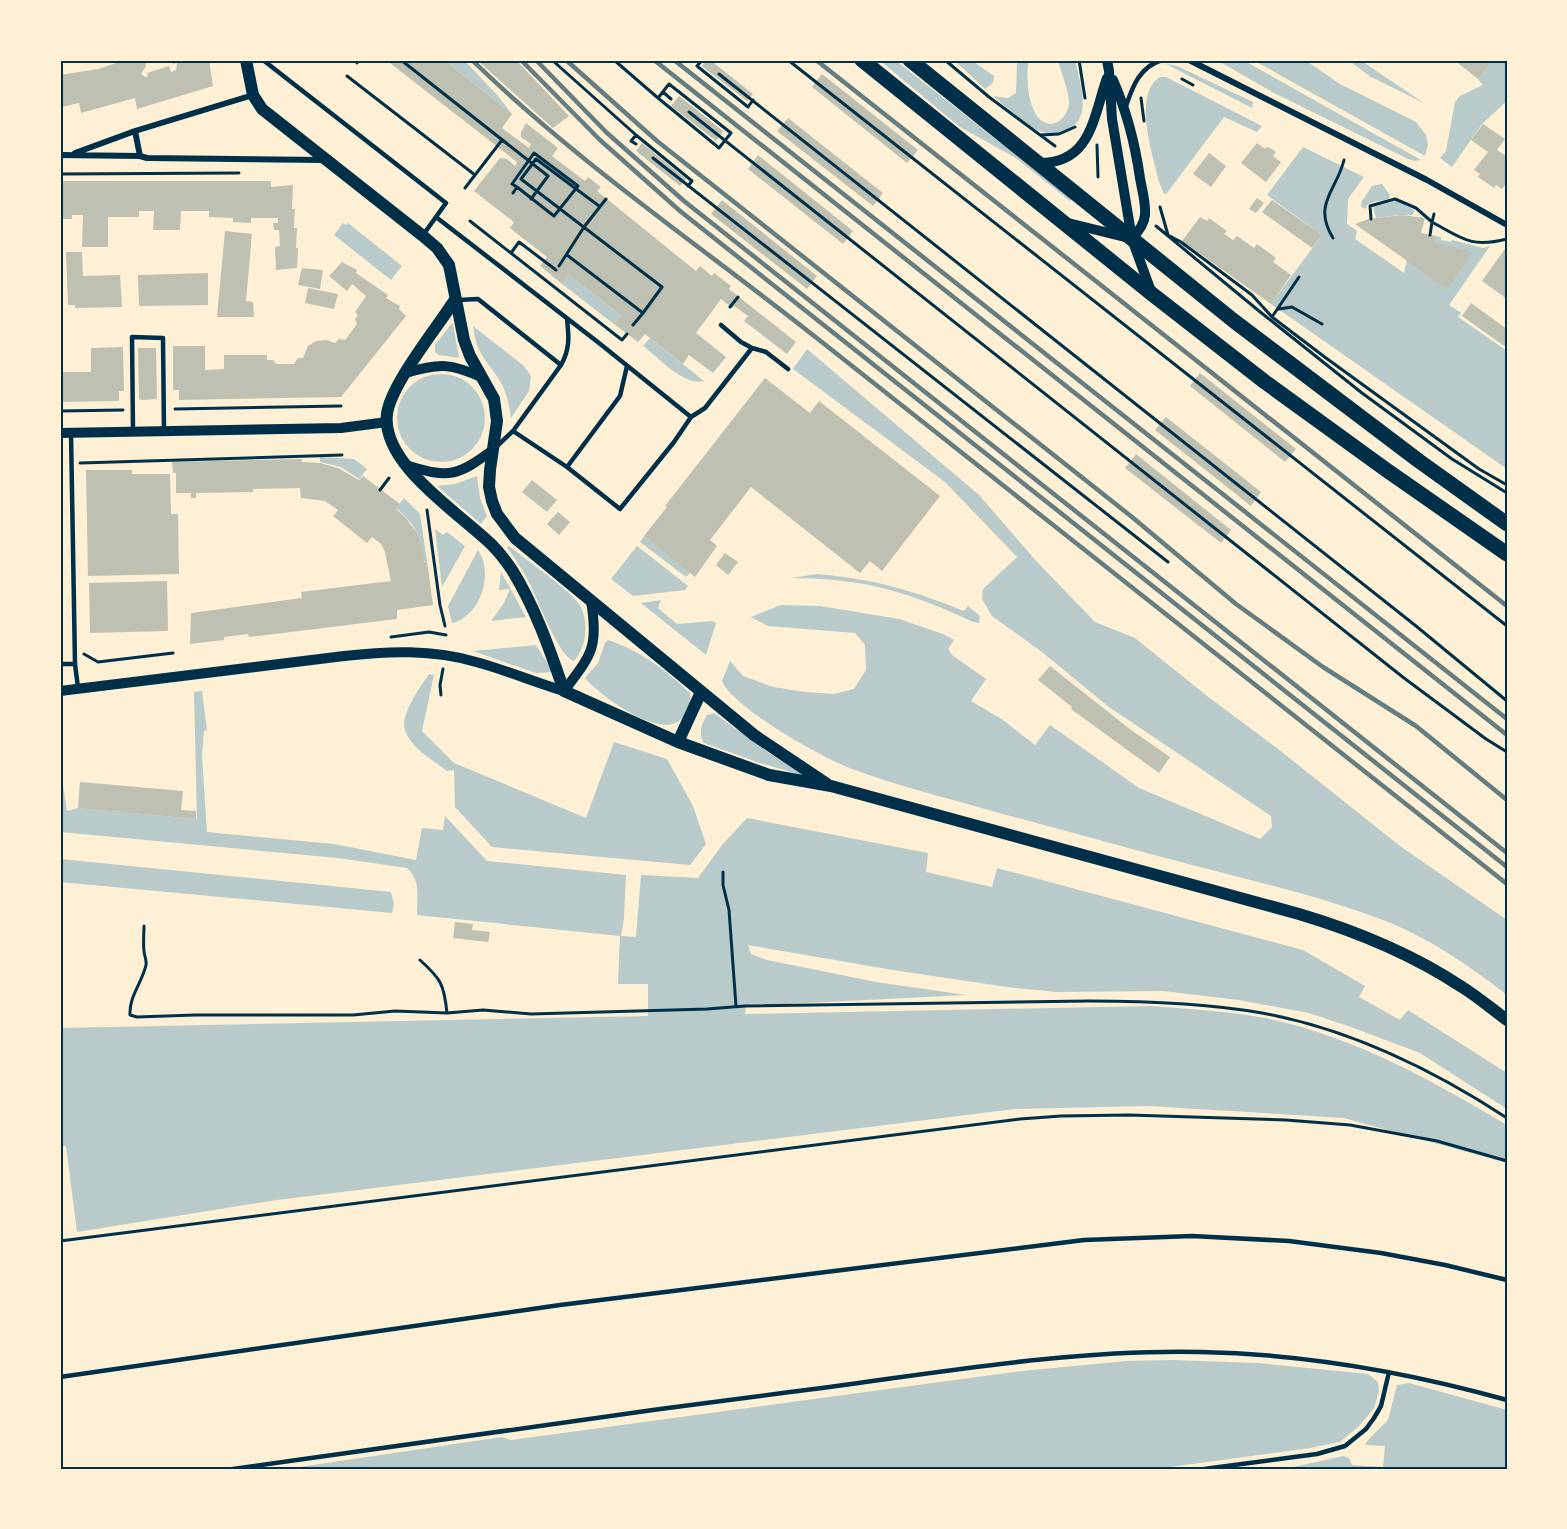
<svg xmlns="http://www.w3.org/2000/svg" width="1567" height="1529" font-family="'Titillium Web',sans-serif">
	<rect width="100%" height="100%" fill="#fdf0d5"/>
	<path fill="#b9caca" d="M444,60H464L498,96L512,114Z
		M879,60H895L1072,199L1070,201L1016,158L960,127Z
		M954,60H971L994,76L993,83L985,89Z
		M1017,60H1029C1025,76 1028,111 1042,121C1056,131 1070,114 1069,101C1068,88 1061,73 1058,60H1075C1080,84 1094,119 1065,131C1056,135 1046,134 1037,130C1021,122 1007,107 993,96L1008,98L1016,93Z
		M1217,60H1243L1421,160L1415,161L1408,159L1272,92Z
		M1253,60H1305L1340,84L1416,122L1426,135L1428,144L1425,156Z
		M1348,60H1360L1424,103L1371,77Z
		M1494,60H1507V101L1482,124L1452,167L1440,158L1446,151L1455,102L1460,96L1483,85L1478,79Z
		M1166,64L1177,66L1253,102L1252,108Z
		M1160,77H1166L1262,126L1257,132L1224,117L1167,193L1164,194L1159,182C1153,155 1132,94 1160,77Z
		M1303,147L1364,177L1348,199L1347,224L1357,231L1355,239L1404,273L1407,260L1435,243L1436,236L1441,237V240L1451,242L1452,240L1483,248L1490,246L1449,305L1461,313L1458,317L1507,351V469L1271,304L1322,235L1267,195Z
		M1382,184L1390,195L1389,199L1373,202L1367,205L1366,209L1361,207L1362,201L1372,186Z
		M1396,201L1414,210L1413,215H1397L1376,218L1373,207Z
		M343,223L346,225L348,223L402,266L391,280L334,235Z
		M569,275L621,315L614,324L562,284Z
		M452,323L453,324L459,358L439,355L435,352V345Z
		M473,326L524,366L531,376L529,391L511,418C509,405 507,393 500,381C486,358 477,357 473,326Z
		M650,338L704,381C685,387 658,357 643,346Z
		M807,349L979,495L1038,563L1095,622L1135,638L1207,696L1278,749L1400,846L1507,920V995C1470,966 1432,940 1388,922C1324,897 1258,882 1192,865C1127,848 1063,830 999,813C951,799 902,787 855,770C825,760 733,708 722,681L730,661L743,676L773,687L805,692L834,694L854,689L866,670L865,645L855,633L768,626L751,617L781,605L820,606L899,619L943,634L954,640L948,649L952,655L986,679L971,701L1003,720L1035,745L1050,725L1139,788L1260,839L1272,827L1271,816L1109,707L1042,652L992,616L982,599L983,589L1017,557L945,482L793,369Z
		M397 418a44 44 0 1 1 88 0a44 44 0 1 1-88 0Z
		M320,457L354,459L367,469L359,479L341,467L320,462Z
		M477,476L480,498L487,516L481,524L437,486L455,484Z
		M404,498L420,514L427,561H423C421,536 416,525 396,508Z
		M435,529L443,535L447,532L465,546L442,587Z
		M644,536L690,572L686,577L640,542Z
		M509,546C524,558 574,593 581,607C589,624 586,648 574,661C559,657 538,600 530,584C523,571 516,559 507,548Z
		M637,546L688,586L685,590L633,596L611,579Z
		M478,550C494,573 481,616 452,623L448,606Z
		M501,572L526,617L491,621L504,603L510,589L499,590Z
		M817,574C874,579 911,590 964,611L968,606L980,616L979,623L973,622C909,592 864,578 792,578Z
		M661,600L658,608L677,624L712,621L716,623L706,655L641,603Z
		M608,640C639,650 667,671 690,693C692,701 687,708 684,715C667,746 599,695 585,678L598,663L605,643Z
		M536,645L553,672L536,673L473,651Z
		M429,674L434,675L422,731L454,763L586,818L614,742L667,759L693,806L706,844L690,865L492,847L455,807L454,770L447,771C434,761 413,749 406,733C398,716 420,688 429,674Z
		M202,691L207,730L204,731L202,755L207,832L334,844L416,860L422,828L443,830L445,816L487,861L626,875L624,918L621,936L636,937L641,875L698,878L722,845L747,818L928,853L926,872L992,887L997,868L1303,950L1365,986L1359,997L1400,1020L1408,1010L1507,1073V1109L1420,1053L1351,1027L1309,1013L1239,1000L1163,991L1057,992L1007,987L893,970L748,945L751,954L767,960L876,982L966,995L746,1006L745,1014L1151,1006C1189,1009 1227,1011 1265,1018C1353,1036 1431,1080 1507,1125V1163L1344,1118L1147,1106L1015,1109L277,1200L77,1232L66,1146H60V1028L648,1016V984H618L620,936L417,915C417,898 421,880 407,868L338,858L60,832V766L67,811L78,808L197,819L194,692Z
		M714,713L766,751L805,776L760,763L704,743C698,733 701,725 707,715Z
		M60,859L391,892L394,904L392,913L60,882Z
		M1172,1360L1258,1363L1368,1374L1378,1382L1379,1392L1374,1408L1359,1426L1340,1442L1310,1448L1155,1469H286L502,1437L511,1440L1022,1371L1126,1361Z
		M1409,1383L1507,1410V1469H1284L1343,1456L1349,1458L1352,1465L1383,1467L1385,1446L1365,1445L1368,1440L1388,1420L1397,1385Z"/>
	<path fill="#bec0b2" d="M126,60H145L146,66L141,74L145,77L148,76L147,73L169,66L171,72L176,70L177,63L173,64L172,60H209L213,86L137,109L135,98L81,113L79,103L62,107V120H60V75L98,69Z
		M386,60H444L512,114L502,128L529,148L531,144L521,137V132L526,123L558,148L552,156L585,181L588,177L601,187L597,191L696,271L700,266L712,276L714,273L731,286L729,289L796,342L787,354L744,321L748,316L734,306L732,308L721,299L696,333L726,357L713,373L689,355L683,364L645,334L638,342L614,324L621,315L569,275L562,284L540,266L547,257L510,228L514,222L474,191L500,158L507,159L515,166L517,162Z
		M477,60H516L569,116L553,128Z
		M707,60H710L753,94L747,101L702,66Z
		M1454,60H1494L1478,79Z
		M822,74L918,150L907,163L812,87Z
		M679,96L723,131L716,141L671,106Z
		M788,118L883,193L873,206L777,131Z
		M1483,124L1505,139L1497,150L1507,157V182L1502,189L1496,185L1494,188L1478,177L1480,174L1474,170L1488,152L1471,140Z
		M642,143L686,179L680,186L636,151Z
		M1257,143L1265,149L1266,147L1270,148L1276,152L1273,156L1281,162L1266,182L1241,163Z
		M1209,153L1226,166L1211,187L1193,174Z
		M758,155L853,231L843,244L748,169Z
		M60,181H271V187L293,185L292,209H295L294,226V228H297L296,248H298L297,268L276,270L275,247L280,246L279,230H274L273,223H278V218H251V223L233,222V218L209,217V211H181L180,230H153L154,211H139V217H108V247H82L83,215H72V219H60Z
		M1257,198L1264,203L1256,213L1249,209Z
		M722,200L817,276L807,289L711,214Z
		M1272,200L1322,235L1312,248L1262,212Z
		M1402,215L1425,218L1421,233L1436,236L1435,243L1473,252L1447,289L1355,224L1368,219Z
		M1200,217L1207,221L1209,218L1227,231L1224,234L1233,240L1237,236L1254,248L1257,244L1276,258L1273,262L1291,275L1271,304L1182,241Z
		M225,231L252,234L246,301L253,302L254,317H217Z
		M1507,246V299L1482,281Z
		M66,252H82L83,276L120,275L122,307L75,308V305H68Z
		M342,262L357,270L356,273L388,295L386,298L400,306L399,309L406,316L341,397L179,400V390H173V346H205V370L224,369V355H267V360H273L276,364H294L298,358H303L308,346L316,341L326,340L335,343L339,339L345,340L357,324L355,319L358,315L355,312L366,296L352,284L347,291L329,276Z
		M302,268L323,270L320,289L298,285Z
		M208,273V305L139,306L138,275Z
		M308,288L338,294L334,309L305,303Z
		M1471,303L1507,329V348L1462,316Z
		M123,347L124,391H119V401L60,402V372H91V348Z
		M138,348H156L157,399L143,400L139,399Z
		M1200,373L1296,449L1285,462L1190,386Z
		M765,378L810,413L819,401L940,496L882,571L870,561L860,573L751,487L710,540L717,546L695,577L644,536L667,507L665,506Z
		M1166,417L1261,492L1251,506L1155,430Z
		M1136,454L1231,530L1221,543L1125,468Z
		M302,459V462L320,463L338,468L359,480L363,476L400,504L396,509L406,518L417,533L422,546L424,562L427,561L433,605L397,610V619L249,637L248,634L224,637V640L190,644L191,613L302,598L301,592L391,581L385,552L381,544L372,537L367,543L333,516L338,510L325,501L301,498L300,488L253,489V492L196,493V498H191V493H176V473H173L172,462Z
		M86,470H132V474H170L171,514H178L179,574L88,576Z
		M60,475H62L63,553H60Z
		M532,480L557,500L547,512L522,492Z
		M558,512L570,522L559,535L547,524Z
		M725,553L738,562L728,575L716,565Z
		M167,581L168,631L90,633L89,583Z
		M1050,666L1131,730L1170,757L1159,773L1071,709L1072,707L1038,680Z
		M80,782L183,791L181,810L196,811V819L78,808Z
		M455,922L473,924L472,930L490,932L488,942L453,938Z"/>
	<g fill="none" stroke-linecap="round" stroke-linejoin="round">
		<path stroke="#003049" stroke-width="3" d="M401,60L548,176
			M552,60L636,135
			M614,60L658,98
			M702,60L697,66L748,107L753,100
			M788,60L1507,626
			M945,60L989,97L1055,146
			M1079,60L1085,98
			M546,61L547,60
			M357,63L359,60
			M719,74L1416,626L1507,701
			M347,76L475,175
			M1182,79L1193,85
			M669,84L731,133L719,148L658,98Z
			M663,92L671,99
			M1141,98L1144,121
			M689,112L1404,678L1486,739L1507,752
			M1041,135L1059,134L1075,127
			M636,144L631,141L636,135L692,181L688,186
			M1097,145L1098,177
			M653,158L1168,562
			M60,174L239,173
			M465,188L502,140
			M513,193L517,187L512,184L534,153L578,186L554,216L517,187
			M531,199L548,176
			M599,206L536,159L521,179L662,287L643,313
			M1160,207L1168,235L1181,242L1252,295L1272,317L1326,358L1479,469L1507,485
			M1371,219L1370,206L1395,199L1416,208L1432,222L1434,214
			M470,221L622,340L627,334
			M1156,226L1259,311L1362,393L1452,459L1507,493
			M1430,235L1432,222C1463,239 1471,248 1507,239
			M1333,238C1312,204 1337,190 1344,160
			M511,253L519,242L556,270
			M567,255L643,313L633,325
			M559,266L584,227L606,199
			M730,307L738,297
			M1279,309L1292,307L1322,324
			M1272,317L1299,277
			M175,409L341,406
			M60,411L123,410
			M80,463L342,455
			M380,490L389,478
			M427,510L440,605L445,626
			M391,637L429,632L446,635
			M84,654L98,662L173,653
			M441,695L440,685L443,669
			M723,872V885L729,910L736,1006
			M144,926C144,934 143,943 144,951C144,955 147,960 146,965C142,983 129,996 130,1015L137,1017L195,1015H353L395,1011L447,1013L483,1010L531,1014L707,1009L745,1006L1089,1001C1147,1001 1205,1003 1262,1013C1350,1029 1432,1069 1507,1118
			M420,960C441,979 444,984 447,1013
			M60,1241L1020,1119L1061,1116L1129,1115L1286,1120L1350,1125L1437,1141L1507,1161"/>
		<path stroke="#003049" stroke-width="4.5" d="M263,60L446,203L423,235
			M1126,106C1133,85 1140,67 1162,60
			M436,217L599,343L691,417
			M458,300L478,299L561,365
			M721,325L741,342L752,348L766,352L788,369
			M513,431L567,467L620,509L674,442L691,417L705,408L752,348
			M133,432L132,337L163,338L164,431
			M71,433L75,664L78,688
			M497,446L513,431L561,365C570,349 569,337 567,319
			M567,467L620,396L627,366
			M60,664H75
			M60,1377L560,1305L1084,1240L1192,1236L1289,1241L1381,1253L1445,1265L1507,1280
			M233,1469C418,1442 604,1416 790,1392C926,1375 1064,1349 1201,1352C1305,1354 1407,1372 1507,1400
			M1204,1469L1317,1454L1345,1446L1366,1429L1374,1418L1381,1406L1389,1372"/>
		<path stroke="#003049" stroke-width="6" d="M1189,60L1427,180L1507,225
			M135,131L140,156
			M75,153L135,131L253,95
			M60,155L140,156L147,158L323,160"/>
		<path stroke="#003049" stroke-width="10" d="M1107,60L1109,71L1112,119L1132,239L1152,294
			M1113,80C1127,112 1135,143 1140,178C1142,190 1146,203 1145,215C1144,225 1138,231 1132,239
			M1038,163C1091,164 1093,118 1107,78
			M1068,223L1129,238
			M406,373C439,363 451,363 483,378
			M60,433L341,428L387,422
			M409,466C451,479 458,475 493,450
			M60,691L344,656C387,651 433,649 476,662C506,670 534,682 564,691C591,655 599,648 591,601"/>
		<path stroke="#003049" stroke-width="12" d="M246,60L253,95L262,109L423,236L437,248L449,265L464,340L470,356L494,399L497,421L490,470L489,487L492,501L497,514L515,538L754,735L827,784
			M454,301C437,328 391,384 387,414C381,465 461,514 492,545C499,552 506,561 512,570C535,607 550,650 564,691L678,742L769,775L831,786L1299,914C1356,931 1412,954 1462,987C1478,997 1492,1009 1507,1020
			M678,742L701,692"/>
		<path stroke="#003049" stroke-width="15" d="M862,60L1152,294L1265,382L1385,469L1507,554
			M910,60L1234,321L1419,461L1507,524"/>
		<path stroke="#657d81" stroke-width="4.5" d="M472,60C578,163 702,247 818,339C1048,521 1277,702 1507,884
			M521,60L600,140L680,211L1507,867
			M536,60L606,132L684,201L1507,853
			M566,60L657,141L1132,517L1236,604L1323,667L1416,726L1507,800
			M654,60L1507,735
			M674,60L1507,719
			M816,60L1507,606"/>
	</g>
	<rect width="1567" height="1529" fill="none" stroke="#fdf0d5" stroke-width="123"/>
	<rect x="62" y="62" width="1444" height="1406" fill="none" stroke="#003049" stroke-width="2"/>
</svg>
